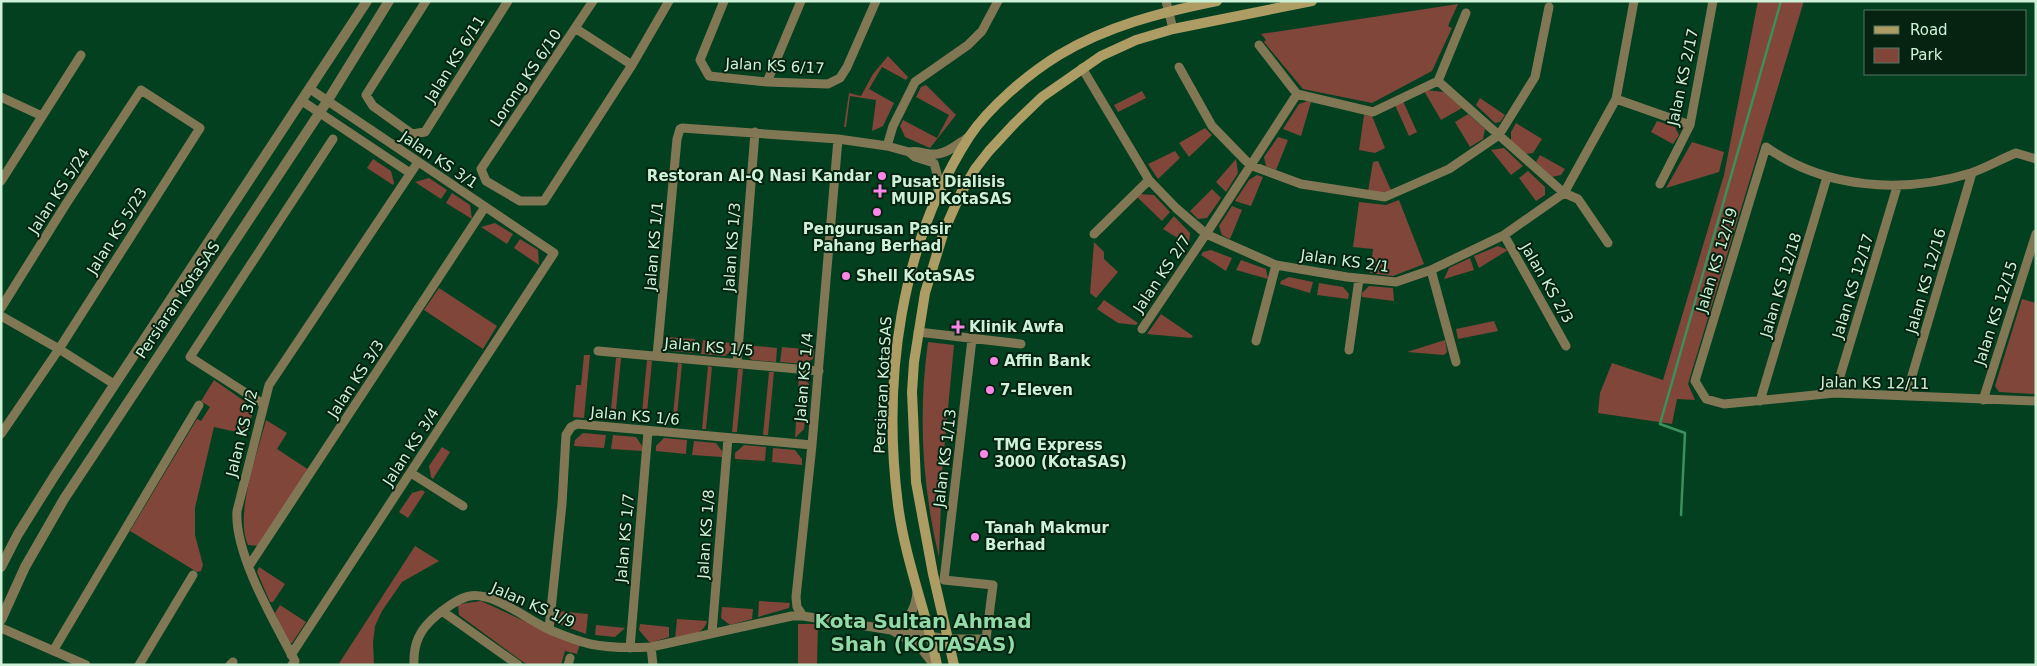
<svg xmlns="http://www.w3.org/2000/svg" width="2037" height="666" font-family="'DejaVu Sans',sans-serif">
	<rect width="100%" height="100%" fill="#034020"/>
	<path fill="#804639" d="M1758,1H1804L1688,384L1695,400L1677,399L1672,424L1598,413L1600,393L1612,363L1663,380L1724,175Z
		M1458,4L1448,26L1452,28L1432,71L1372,103L1303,89L1264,42L1266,40L1261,34Z
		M888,56L908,77L906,80L882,67L869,89L894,103L883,126L872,131L876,100L850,96L846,127H844L849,93L861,96L873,74Z
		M926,85L956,115L930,148L905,137L900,126L903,120L937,138L949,115L916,97L921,87Z
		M1426,90L1444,92L1462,108L1441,120L1424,91Z
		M1142,91L1146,98L1118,112L1114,105Z
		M1480,98L1505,115L1500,122L1495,123L1476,105Z
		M1308,101L1311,102L1301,136L1283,129L1299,104Z
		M1403,101L1417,132L1409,136L1395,105Z
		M1468,114L1485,129L1483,139L1470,147L1455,122Z
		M1364,115L1372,116L1385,148L1375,153L1359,150Z
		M1657,121L1675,127L1679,135L1673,144L1651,132Z
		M1516,123L1542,139L1533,153L1525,154L1511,142V132Z
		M1205,128L1212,135L1189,157L1179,143Z
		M1278,137L1288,140L1276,170L1266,166L1264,157Z
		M1692,142L1724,152L1719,172L1666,188Z
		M1504,148L1523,166L1511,175L1491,150Z
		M1175,151L1180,158L1158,179L1148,164Z
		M1540,155L1565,169L1561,175L1552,177L1536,162Z
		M373,159L391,171L394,183L393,185L367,168Z
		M1236,159L1238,173L1226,192L1216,182Z
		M1378,161L1391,190L1384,193L1368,191L1373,162Z
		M1528,171L1545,187V195L1536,201L1519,178Z
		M1257,175L1263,177L1251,206L1235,201L1249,180Z
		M429,178L447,190L441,199L415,182Z
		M1212,189L1221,198L1207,218L1198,219L1190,211Z
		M452,193L470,205L472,219L446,203Z
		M1140,194L1154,195L1170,212L1162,221L1137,197Z
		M1399,200L1424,264L1393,276L1370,273L1373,249L1353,247L1359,202L1386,205Z
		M1232,206L1242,210L1230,239L1222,235L1219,226Z
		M1174,216L1190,233L1189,245L1163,229Z
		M495,223L513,234L507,244L481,227Z
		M520,239L538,250L539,265L514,248Z
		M1094,242L1104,252V259L1118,272L1096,298L1090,293Z
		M1498,246L1508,250L1479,268L1474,256Z
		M1211,250L1232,258L1226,271L1201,255L1203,252Z
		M1470,258L1474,270L1444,279L1449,268Z
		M1241,260L1266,269L1268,279L1236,270Z
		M1289,277L1313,282L1310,293L1280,284L1281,281Z
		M1319,283L1343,287L1349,294L1348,299L1317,295Z
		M1369,286L1393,288L1394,301L1362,297V293Z
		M439,288L497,326L483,349L424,310Z
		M2022,299L2036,303V394L1999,392L1995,386Z
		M1104,300L1138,323L1136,325L1118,323L1097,309Z
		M1161,314L1193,336L1191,338L1147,334Z
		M1494,321L1498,331L1458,339L1456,329Z
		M666,337L695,339L694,353L671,351L665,345Z
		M703,340L732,343L731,351L725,356L701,354Z
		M1445,340L1447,352L1444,355L1407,352Z
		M928,342L954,345L942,472L939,557C922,486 918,414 928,342Z
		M745,345L777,348L776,362L752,360L744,354Z
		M782,347L814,350L813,359L804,364L780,362Z
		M584,355H590L584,418L573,417L576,385H581Z
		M616,358H621L615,420H610Z
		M647,360L652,361L646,423H641Z
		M678,363L682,364L676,426H672Z
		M708,366L712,367L706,429H702Z
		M738,369H743L737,432H732Z
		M769,372H774L768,435H763Z
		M799,375H802L809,384L804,429L795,438Z
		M214,380L247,403L252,415L246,434L214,427L195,508V535L203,565L201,571L197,572L130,531L197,419L201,421L210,407L201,401Z
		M266,420L287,433L277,449L309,470L258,546L248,545C234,515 258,452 266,420Z
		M583,433L606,435L604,448L574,446L575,440Z
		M613,435L636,437L642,446V451L611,449Z
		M664,438L687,440L686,454L656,451V446Z
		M694,441L716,443L722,451V457L692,455Z
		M744,445L766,447L765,461L735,459V453Z
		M442,447L450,452L433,479L431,477L429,466Z
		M773,448L795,450L802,459V465L772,462Z
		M422,490L425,492L408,518L399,512L412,493Z
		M415,546L439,561L402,582L382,611L375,626L373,642L374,665H338Z
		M259,567L285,584L273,602H270L257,572Z
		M481,601L544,630L580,644L577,654L565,651L561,665H529L523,662L459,615L458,605L460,604Z
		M759,601L790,603L789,608L758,617Z
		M280,605L306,622L292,643H288L275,613Z
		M722,607L753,609L752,619L730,625L721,618Z
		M558,611L588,614L586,634L561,625L557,617Z
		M677,619L707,621C704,635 688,636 675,639Z
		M640,624L669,627V637L650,643L639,630Z
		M798,624H818L817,665H798Z
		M596,625L625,628L615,637L595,635Z"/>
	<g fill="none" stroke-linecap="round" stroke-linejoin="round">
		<path stroke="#3b905b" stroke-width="2.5" d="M1681,515L1685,433L1660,424L1781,1"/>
		<path stroke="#827754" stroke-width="9" d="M426,1L366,95L373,106L412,134L425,132L508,1
			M593,1L481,169L486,181L520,201H544L632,65L669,1
			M724,1L700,60L709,76L767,82L828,84L840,78L847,67L876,1
			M1166,1L1173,29
			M575,28L632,65
			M1259,45L1297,94L1373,112L1438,81L1466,13
			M1179,67L1212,126L1250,165L1301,184L1385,197L1449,169L1499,135L1535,77L1549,7
			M1082,68L1149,180L1176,208L1206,234L1276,265L1347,277L1396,282L1431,270L1504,235L1564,193L1616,99L1634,1
			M1438,81L1564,193L1578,199L1608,243
			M767,82L801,1
			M1,97L42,116
			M1616,99L1690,125
			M302,101L410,173
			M887,146L893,126L915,82L968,45L982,31L998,1
			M909,152C919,150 927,155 937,154C949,153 960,142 970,136
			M2036,159L2016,153C2001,159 1986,168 1971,173C1903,194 1825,189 1766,147L1695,381L1706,399L1724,404L1835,393L2036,401
			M1,181L81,55
			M1660,184L1690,125L1713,1
			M1094,234L1149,180
			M1504,235L1566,346
			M1431,270L1456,362
			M1,308L66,204L141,90L200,128L59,349L1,434
			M1,316L59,349L114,384
			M1142,329L1206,234L1297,94
			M918,332L1021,344
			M1256,341L1276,265
			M1349,350L1359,279
			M598,351L819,371
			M657,356L677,139L680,129L682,128L838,139L887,146L909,152L915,157L934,163L937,174L938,192
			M737,363L755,132
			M1835,393L1897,187
			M1906,396L1972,173
			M1983,400L2036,234
			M1760,401L1827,177
			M263,404L190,357L333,139
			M411,473L463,506
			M249,566L485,207
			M917,591C916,610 908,620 893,631L920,647L934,665
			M442,611L518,665
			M803,616L797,607L796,597L812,445L838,139
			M1,628L86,665
			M549,629L562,504L566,435L571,427L577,424L812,445
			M712,633L728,438
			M651,647L653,665
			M630,648L648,431
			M53,651L199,405
			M291,655L554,253L310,89
			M139,665L193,575
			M230,665L233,662
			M292,665L295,661C275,623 234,554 237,511L269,385L418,162
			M414,665C413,643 420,629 437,615C446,608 458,598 470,596C494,592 528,620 550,630C562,635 577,641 590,644C609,648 631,648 651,647L792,616H803L948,639H986L993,585L944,580L972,339
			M568,665L570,658"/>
		<path stroke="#827754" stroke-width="10" d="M1,567L18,534L55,475L367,1
			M1,620L25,567L64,499L328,100L389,1"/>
		<path stroke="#ad9c63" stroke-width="10" d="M937,665C926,612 905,559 898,505C882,380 900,245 969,137C989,107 1028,74 1059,55C1107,26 1162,12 1217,1
			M954,665L933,574L916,482L912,392L914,362L925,293L944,231L961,193L975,169L989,151L1015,123L1042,97L1101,56L1136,40L1173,29L1312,1"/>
	</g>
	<g fill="#fa87e8" stroke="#052310" stroke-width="2">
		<circle cx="882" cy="176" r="5"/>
		<path d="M877.5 183.5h5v5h5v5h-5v5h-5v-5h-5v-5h5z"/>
		<circle cx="877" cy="212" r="5"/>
		<circle cx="846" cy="276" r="5"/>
		<path d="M955.5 319.5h5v5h5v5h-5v5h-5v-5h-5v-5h5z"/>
		<circle cx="994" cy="361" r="5"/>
		<circle cx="990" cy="390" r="5"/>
		<circle cx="984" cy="454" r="5"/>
		<circle cx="975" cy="537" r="5"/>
	</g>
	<g text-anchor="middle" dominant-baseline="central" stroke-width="4" stroke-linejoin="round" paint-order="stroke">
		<g font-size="15" fill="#cef1d7" stroke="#052310">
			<text transform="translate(455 59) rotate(-58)">Jalan KS 6/11</text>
			<text transform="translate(775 66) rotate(3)">Jalan KS 6/17</text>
			<text transform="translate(1683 77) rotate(-78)">Jalan KS 2/17</text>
			<text transform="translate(526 78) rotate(-56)">Lorong KS 6/10</text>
			<text transform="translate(439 160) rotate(34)">Jalan KS 3/1</text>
			<text transform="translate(59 191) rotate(-57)">Jalan KS 5/24</text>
			<text transform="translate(117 231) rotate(-58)">Jalan KS 5/23</text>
			<text transform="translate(654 246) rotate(-85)">Jalan KS 1/1</text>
			<text transform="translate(732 247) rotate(-86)">Jalan KS 1/3</text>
			<text transform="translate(1717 260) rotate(-73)">Jalan KS 12/19</text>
			<text transform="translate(1345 261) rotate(8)">Jalan KS 2/1</text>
			<text transform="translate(1162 274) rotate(-56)">Jalan KS 2/7</text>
			<text transform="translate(1926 281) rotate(-74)">Jalan KS 12/16</text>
			<text transform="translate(1547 283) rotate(60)">Jalan KS 2/3</text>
			<text transform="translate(1781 285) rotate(-73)">Jalan KS 12/18</text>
			<text transform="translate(1853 286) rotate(-73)">Jalan KS 12/17</text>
			<text transform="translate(178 300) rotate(-56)">Persiaran KotaSAS</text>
			<text transform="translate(1996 313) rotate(-72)">Jalan KS 12/15</text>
			<text transform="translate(709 347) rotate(5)">Jalan KS 1/5</text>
			<text transform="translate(804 377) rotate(-85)">Jalan KS 1/4</text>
			<text transform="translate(356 379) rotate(-57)">Jalan KS 3/3</text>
			<text transform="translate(1875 383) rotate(1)">Jalan KS 12/11</text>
			<text transform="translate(883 385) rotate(-87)">Persiaran KotaSAS</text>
			<text transform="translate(635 416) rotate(5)">Jalan KS 1/6</text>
			<text transform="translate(242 433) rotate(-76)">Jalan KS 3/2</text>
			<text transform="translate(411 447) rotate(-57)">Jalan KS 3/4</text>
			<text transform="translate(945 458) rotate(-83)">Jalan KS 1/13</text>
			<text transform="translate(706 534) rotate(-86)">Jalan KS 1/8</text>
			<text transform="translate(625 538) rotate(-85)">Jalan KS 1/7</text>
			<text transform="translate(533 605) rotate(24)">Jalan KS 1/9</text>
		</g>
		<g font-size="15" font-weight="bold" fill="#cef1d7" stroke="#052310" text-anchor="start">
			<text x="872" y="176" text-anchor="end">Restoran Al-Q Nasi Kandar</text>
			<text x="891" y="182">Pusat Dialisis<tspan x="891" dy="17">MUIP KotaSAS</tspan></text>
			<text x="877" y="229" text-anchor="middle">Pengurusan Pasir<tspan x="877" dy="17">Pahang Berhad</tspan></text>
			<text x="856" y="276">Shell KotaSAS</text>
			<text x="969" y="327">Klinik Awfa</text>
			<text x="1004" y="361">Affin Bank</text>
			<text x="1000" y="390">7-Eleven</text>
			<text x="994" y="445">TMG Express<tspan x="994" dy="17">3000 (KotaSAS)</tspan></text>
			<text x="985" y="528">Tanah Makmur<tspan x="985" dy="17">Berhad</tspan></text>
		</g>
		<g font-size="20" font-weight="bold" fill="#92daa7" stroke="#052310">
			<text x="923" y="621">Kota Sultan Ahmad<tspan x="923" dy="23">Shah (KOTASAS)</tspan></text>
		</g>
	</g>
	<rect width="2037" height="666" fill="none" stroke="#cef1d7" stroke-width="5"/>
	<rect x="1864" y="10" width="162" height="65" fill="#052310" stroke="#557560"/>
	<rect x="1874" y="26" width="25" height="8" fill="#ad9c63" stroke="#557560"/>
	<text x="1910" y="35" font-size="15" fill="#cef1d7">Road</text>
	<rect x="1874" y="48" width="25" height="15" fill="#804639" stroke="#557560"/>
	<text x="1910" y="60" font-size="15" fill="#cef1d7">Park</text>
</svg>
